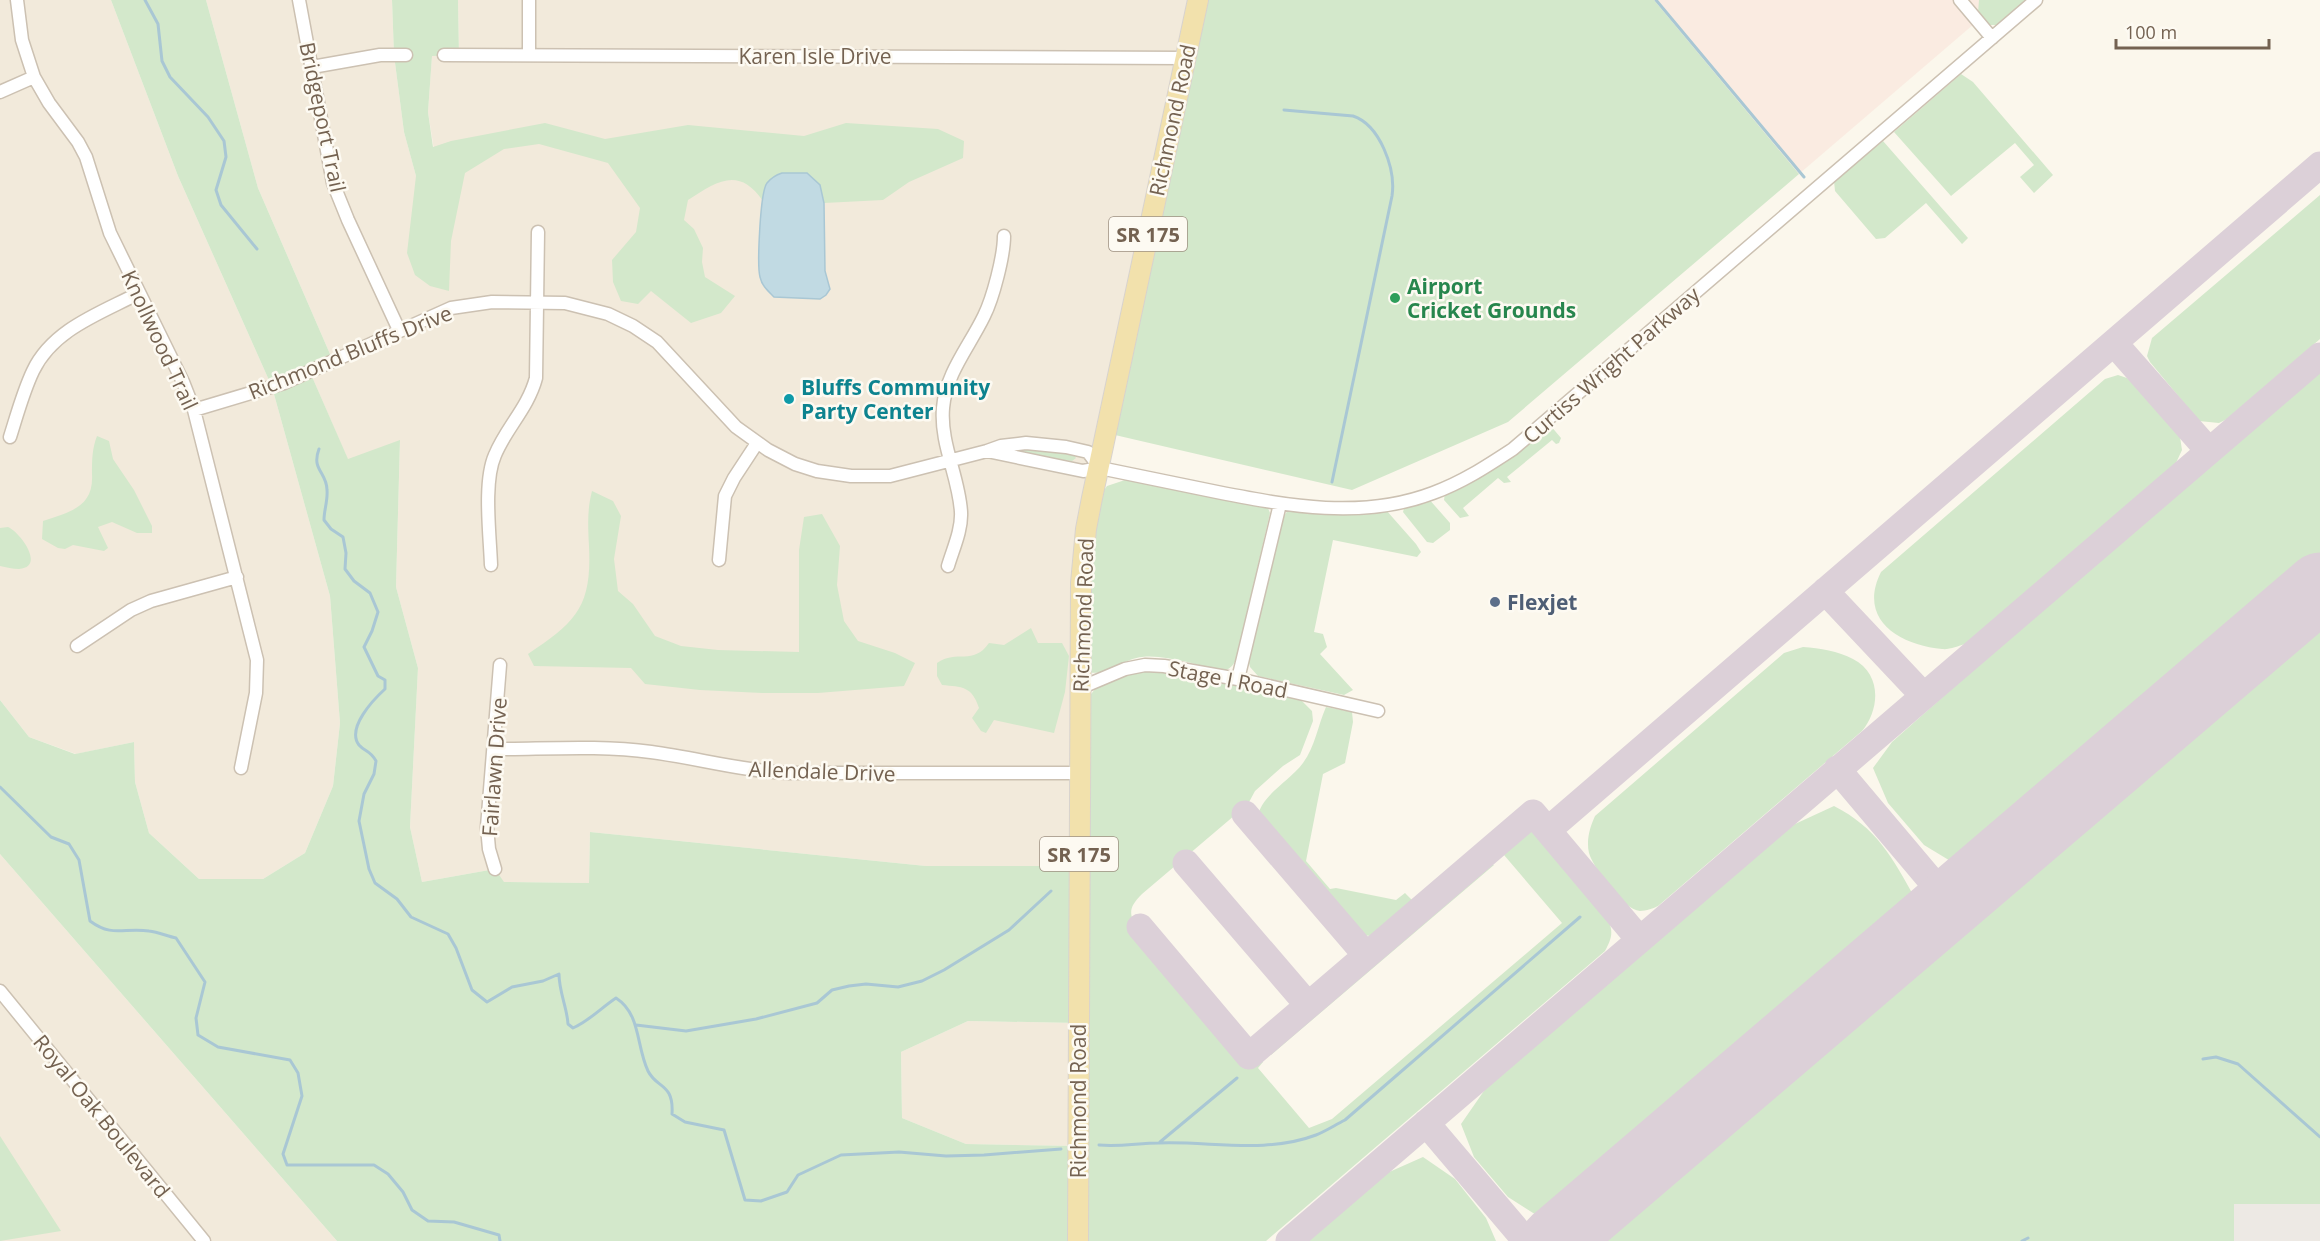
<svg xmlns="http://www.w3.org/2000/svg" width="2320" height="1241" font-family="'Open Sans',sans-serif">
	<rect width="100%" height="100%" fill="#fbf7ec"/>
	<path fill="#f2eadb" d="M0,0H111L178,176L272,387L330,596L340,723L333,786L305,853L263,879H199L149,833L135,782L134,742L76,754L29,737L0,700Z
		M206,0H392L394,55L404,132L416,176L437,169L428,112L432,55L459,54L458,0H1198L1100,468L1079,866H926L590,832L589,883L503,882L495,869L422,882L410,827L418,668L396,587L400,441L348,460L310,372L333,361L258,188Z
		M0,854L337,1241H0Z
		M968,1021L1078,1023V1146L966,1144L902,1118L901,1052Z"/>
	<path fill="#faebe1" d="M1654,0H2002L1799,174Z"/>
	<path fill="#ede9e4" d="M2234,1204H2320V1241H2234Z"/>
	<path fill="#d3e8cb" d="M111,0H206L258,188L333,361L310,372L348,459L400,440L396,587L418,668L410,827L422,882L495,869L504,882L589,883L590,832L926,866H1079L1078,1023L968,1021L901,1052L902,1118L966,1144L1078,1146V1163L1068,1168V1241H337L0,854V700L29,737L75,754L134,742L135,782L149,833L199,879H263L305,853L333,786L340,723L330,596L272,387L178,176Z
		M392,0H458L459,55L432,56L428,112L433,147L451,141L545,123L605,139L688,125L804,136L846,123L938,129L964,141L963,158L909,182L883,200L824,203L820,185H765L763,201C739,166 717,181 688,200L684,220L694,229L703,248L702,262L705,277L735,296L721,313L691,323L651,291L638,304L621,301L613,282L612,260L636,232L640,208L608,163L539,144L504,149L465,173L451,241L449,291L430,286L415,275L407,253L416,176L404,132L394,55Z
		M1198,0H1654L1799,174L1508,422L1352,490L1115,435Z
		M1979,0H2026L1996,25H1987L1978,13Z
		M1961,74L1973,82L2053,175L2034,193L2020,177L2034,165L2015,143L1951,196L1894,132Z
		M1883,141L1968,238L1962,244L1926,203L1885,238L1876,239L1835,191L1834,181Z
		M2320,195V339L2227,419L2219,423L2199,421L2150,362L2147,356L2152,338Z
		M2320,370V553L1957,865L1924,845L1888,803L1873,768L1892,742L2086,570Z
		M2118,375L2127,378L2141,390L2180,437L2182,450L2175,465L1965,644C1958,646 1949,650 1942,649C1900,645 1857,620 1881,572L2105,379Z
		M1550,425L1561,438L1559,443L1556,444L1552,440L1507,477L1511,482L1504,483L1498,478L1463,508L1469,516L1460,518L1444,500L1445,493Z
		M97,436L109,441L113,459L134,490L152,526V533H137L112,522L98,527L108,548L104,551L73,545L65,549L58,548L42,539L43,521C70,512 94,507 92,474C92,460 92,449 97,436Z
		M1021,448L1073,454L1076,458L1072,461L1016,454L1005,450Z
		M1125,480L1268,508L1270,513L1237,657C1234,664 1232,668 1224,671C1200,666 1165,654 1142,657C1126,658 1103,677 1090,672V547L1102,493L1107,486Z
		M592,491L613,501L621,516L614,559L618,591L633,604L655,636L681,646L718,650L799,652V550L804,517L822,514L840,546L837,585L844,621L858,641L895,653L915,663L904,686L818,693H762L700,690L645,684L631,668L534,666L528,654C576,622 592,607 589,546C588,526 587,510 592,491Z
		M1428,498L1450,523V530L1433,543L1427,542L1403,512L1405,505Z
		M1288,510L1315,513L1386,510L1416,544L1421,552L1417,557L1333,540L1314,632L1323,634L1327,647L1320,654L1353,690L1344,695L1258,676L1250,667L1247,655L1284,516Z
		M8,527C20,532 46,567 19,569C13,569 6,567 0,566V528Z
		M2320,616V1204H2234V1241H1589Z
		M1031,628L1038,643H1062L1069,656L1065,692L1054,733L994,720L986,733L981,731L972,718L979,708C972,686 962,687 942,685L937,676V663C957,649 973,666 989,643L1004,645Z
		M1803,647C1820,648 1838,651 1853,659C1882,674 1880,709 1862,731L1658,906C1654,908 1646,911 1640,911C1623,910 1593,867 1589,853C1586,840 1590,827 1595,816L1784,653Z
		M1145,669L1179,672L1300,699L1312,711L1313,721L1300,755L1283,766L1255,791L1248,804L1142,894C1128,908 1129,913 1137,931L1249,1058L1258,1055L1263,1062L1258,1068L1309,1128L1332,1119L1562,923L1504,855L1506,842L1523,827L1534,832L1609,922C1614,934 1610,941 1605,951L1266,1241H1085L1087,702C1096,678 1123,676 1145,669Z
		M1326,707L1352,712L1353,722L1345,763L1323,774L1306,861L1330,889L1336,888L1396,900L1405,893L1418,906C1396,924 1380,948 1351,929L1257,820C1260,795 1288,783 1303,763C1315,747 1318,725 1326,707Z
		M1834,806C1877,828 1892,857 1915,898L1541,1218L1508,1197L1474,1157L1461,1124L1486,1088L1691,907L1795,824Z
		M1486,861L1494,865L1271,1055C1266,1051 1271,1047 1272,1043Z
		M0,1136L61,1231L0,1241Z
		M1423,1157L1455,1179L1486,1218L1496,1241H1307L1348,1204L1387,1173Z"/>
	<path fill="#c1dae3" stroke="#a9c7d4" stroke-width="1.5" d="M782,173H807L820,185L824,203L825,271L830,289L826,295L820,299L774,297C768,291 762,286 760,277C757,266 760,192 767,183C771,178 776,175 782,173Z"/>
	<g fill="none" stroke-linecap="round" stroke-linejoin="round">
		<path stroke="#a9c7d4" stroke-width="3" d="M145,0L158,24L162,61L170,77L208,117L224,141L226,157L216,190L221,205L257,249
			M1656,0L1804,177
			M1284,110L1353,116C1380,125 1396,169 1392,196L1332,482
			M319,449C311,470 327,472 327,490C328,500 324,510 324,520L331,529L343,537L346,553L345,569L354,581L370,593L378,612L372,631L364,647L378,676L385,680V689C374,699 346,728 359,745C365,752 370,750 376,761L374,774L364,794L359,821L369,869L375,883L397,899L411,917L448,934L456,948L472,990L487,1002L512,987L543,981L559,974C559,992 567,1007 568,1024L573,1028C589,1021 601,1008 616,998C641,1014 636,1046 648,1071C657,1089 674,1083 672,1114L685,1122L724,1130L745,1200L761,1201L787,1192L798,1175L841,1155L899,1152L946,1156L984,1155L1061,1149
			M0,787L51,837L69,844L79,860L90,921C113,938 124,927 149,931C158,932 167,936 176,938L205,982L196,1018L198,1035L218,1047L290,1060L298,1073L302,1096L283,1154L287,1165H374L388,1174L403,1192L412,1210L428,1221L454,1222L499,1235L500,1241
			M636,1025L686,1031L756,1019L817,1003L832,990L849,986L866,984L898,987L922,981L944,970L1009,930L1051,891
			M2203,1059L2216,1057L2238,1064L2320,1137
			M1160,1142L1237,1078
			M1099,1145C1120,1147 1139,1143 1159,1143C1211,1141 1266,1154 1316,1135C1326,1131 1335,1125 1345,1120L1580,917
			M2022,1241L2028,1238"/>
		<path stroke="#dcd0d8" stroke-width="27" d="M2114,343L2209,451
			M1825,591L1923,695
			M1837,769L1950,903
			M1245,814L1366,955
			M1548,830L2320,165
			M1186,863L1308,1005
			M1140,927L1249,1056L1533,813L1639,939
			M1426,1123L1526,1241
			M1289,1241L2320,356"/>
		<path stroke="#dcd0d8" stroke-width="69" d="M1555,1241L2320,587"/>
		<defs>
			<path id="minor" d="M17,0L22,40L34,77L49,103L78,142L86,157L110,233L183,382L194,410L257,660L256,693L241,768
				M299,0L333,183L348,220L399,330
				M1960,0L1992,38
				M444,55L1185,58
				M529,55V0
				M312,67L380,55H406
				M0,92L34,77
				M194,410L284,383L451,308L492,302L565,303L608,314L633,326L657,342L736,427L768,450L795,464L817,471L851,476H890L987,451L1001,446L1026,443L1066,447L1088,452L1099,467
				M10,437C17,415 23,392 33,371C53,329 101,313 139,293
				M987,451L1083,471L1100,468C1139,476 1178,484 1217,492C1289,506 1362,520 1433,493C1463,482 1487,466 1513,449L2036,0
				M719,560L725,496L734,478L757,443
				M491,565C490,535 483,482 495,455C506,428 528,408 536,378L538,232
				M948,566C953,549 962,530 961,512C959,477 940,444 943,408C946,373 969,347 984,316C993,298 1004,256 1004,236
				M77,646L131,610L151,601L237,577
				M1238,679L1280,504
				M1080,688L1125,669L1145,665L1164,666L1238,679L1378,711
				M494,749C546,749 600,745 651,752C697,758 742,771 789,773H1080
				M495,869L489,849L487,827L500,665
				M0,991L204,1241"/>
			<path id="primary" d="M1078,1241L1081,583L1086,529L1092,498L1198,0"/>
		</defs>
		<use href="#minor" stroke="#ccc1b2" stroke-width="15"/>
		<use href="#primary" stroke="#d8d3ce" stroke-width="22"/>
		<use href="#minor" stroke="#fff" stroke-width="12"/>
		<use href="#primary" stroke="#f2e1ac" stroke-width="20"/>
	</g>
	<circle fill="#2e9e5b" stroke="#fdfaf2" stroke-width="2" cx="1395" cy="298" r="6"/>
	<circle fill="#0f9aa8" stroke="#fdfaf2" stroke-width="2" cx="789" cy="399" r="6"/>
	<circle fill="#5c6f8a" stroke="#fdfaf2" stroke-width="2" cx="1495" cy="602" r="6"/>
	<g text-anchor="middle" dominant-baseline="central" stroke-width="5" stroke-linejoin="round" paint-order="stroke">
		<g fill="#fdfaf2" stroke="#9d9081" stroke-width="1.5">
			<rect x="1109" y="217" width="78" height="34" rx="4.5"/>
			<rect x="1040" y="837" width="78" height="34" rx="4.5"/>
		</g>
		<g font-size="20" font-weight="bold" fill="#746251">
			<text x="1148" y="234">SR 175</text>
			<text x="1079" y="854">SR 175</text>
		</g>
		<g font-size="21" fill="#746251" stroke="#fdfaf2">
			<text x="815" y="56">Karen Isle Drive</text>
			<text transform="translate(323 117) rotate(78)">Bridgeport Trail</text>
			<text transform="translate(1172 120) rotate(-78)">Richmond Road</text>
			<text transform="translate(160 340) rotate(65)">Knollwood Trail</text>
			<text transform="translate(350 352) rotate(-22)">Richmond Bluffs Drive</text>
			<text transform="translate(1611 365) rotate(-41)">Curtiss Wright Parkway</text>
			<text transform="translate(1083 615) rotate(-88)">Richmond Road</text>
			<text transform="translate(1228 679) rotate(11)">Stage I Road</text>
			<text transform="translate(494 767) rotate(-86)">Fairlawn Drive</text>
			<text transform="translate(822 771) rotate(2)">Allendale Drive</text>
			<text transform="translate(1078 1101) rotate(-90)">Richmond Road</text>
			<text transform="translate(102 1116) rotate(51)">Royal Oak Boulevard</text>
		</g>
		<g font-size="21" font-weight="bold" fill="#27864d" stroke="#fdfaf2" text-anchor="start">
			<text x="1407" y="286">Airport<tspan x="1407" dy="24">Cricket Grounds</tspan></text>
		</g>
		<g font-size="21" font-weight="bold" fill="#0d838f" stroke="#fdfaf2" text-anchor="start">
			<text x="801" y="387">Bluffs Community<tspan x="801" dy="24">Party Center</tspan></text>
		</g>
		<g font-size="21" font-weight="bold" fill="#4e5e75" stroke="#fdfaf2" text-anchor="start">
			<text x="1507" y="602">Flexjet</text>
		</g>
	</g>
	<path d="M2116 39v9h153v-9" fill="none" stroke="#746251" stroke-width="3"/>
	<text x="2125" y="39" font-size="18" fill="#746251" stroke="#fdfaf2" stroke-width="4.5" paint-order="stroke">100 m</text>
</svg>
